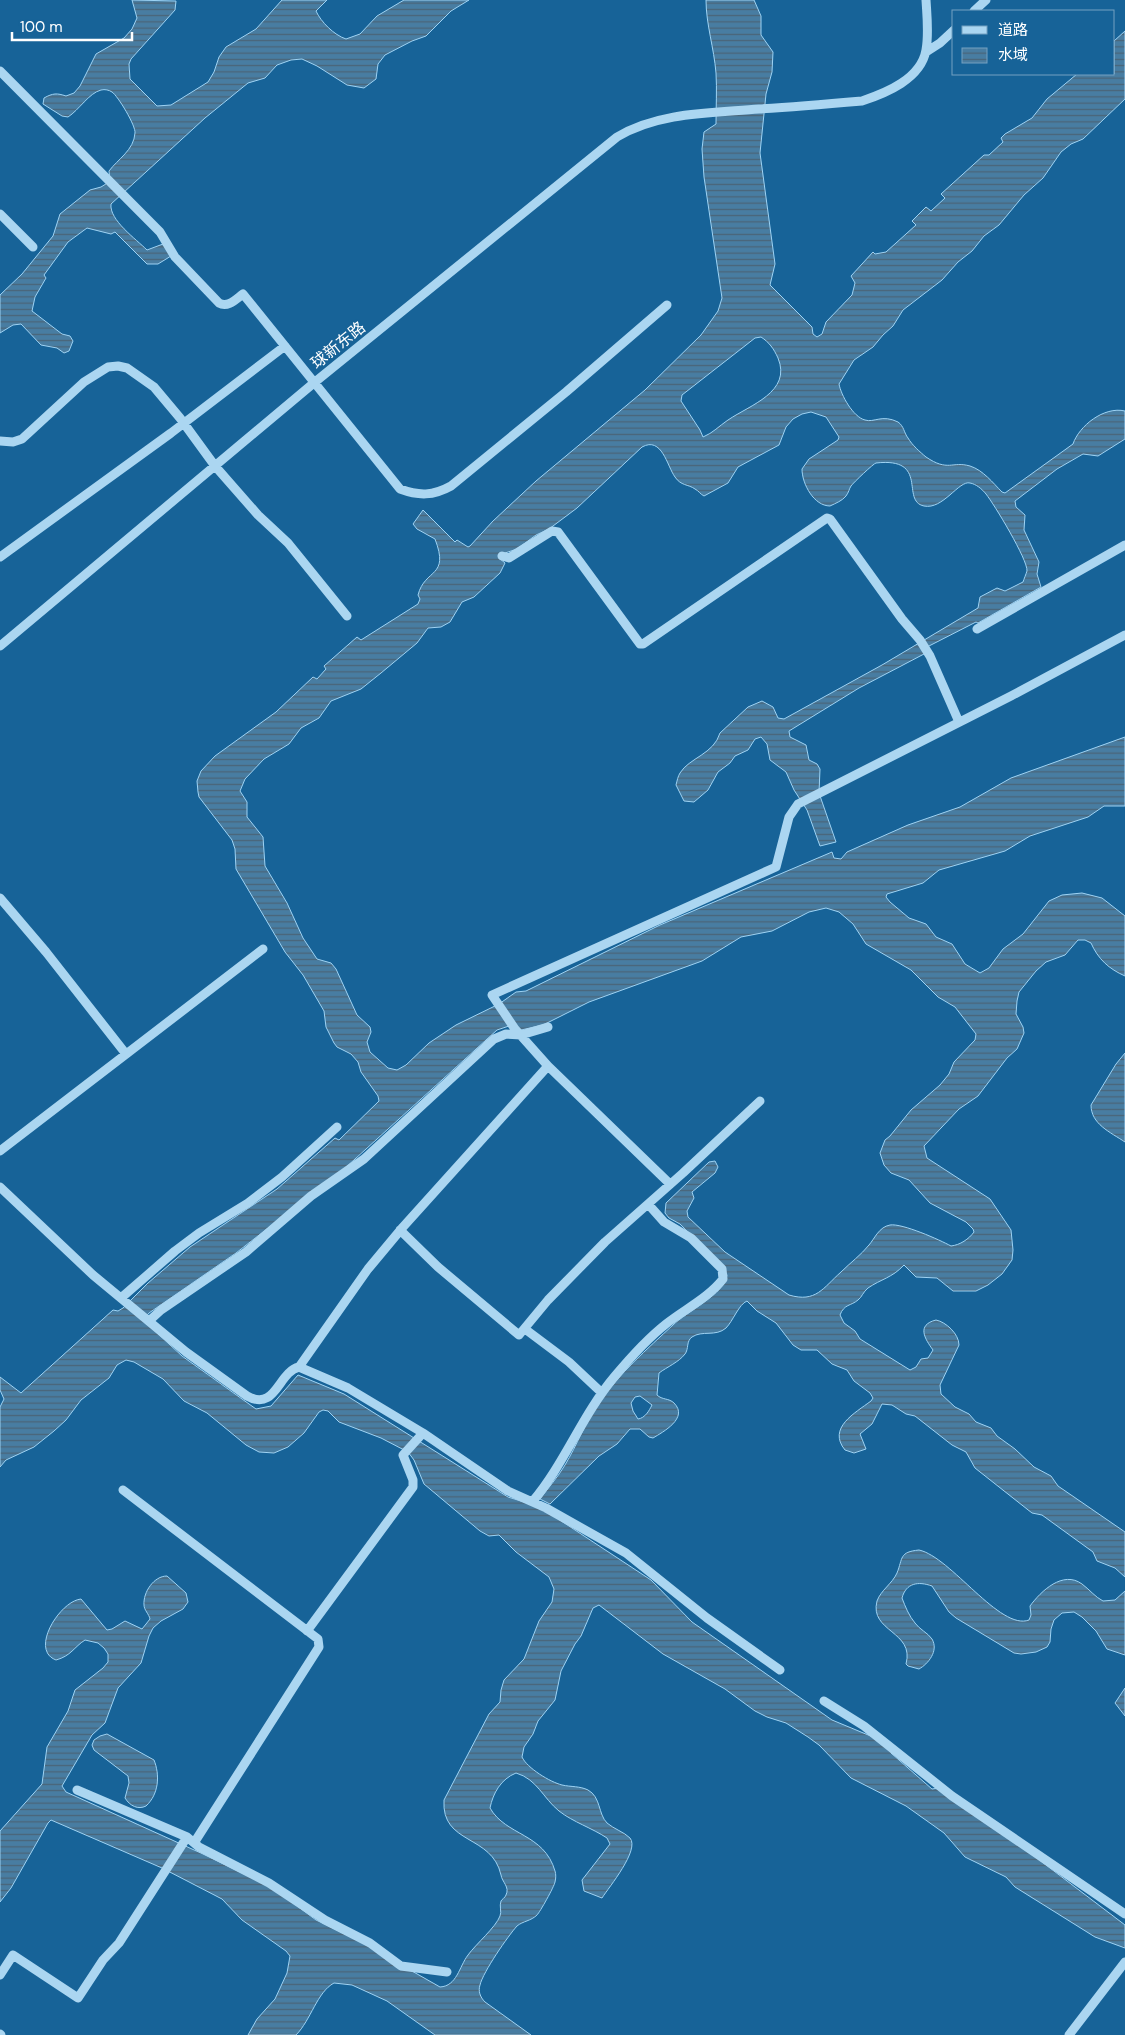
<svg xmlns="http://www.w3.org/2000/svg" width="1125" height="2035" font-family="'DM Sans','Noto Sans SC',sans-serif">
	<defs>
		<pattern id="water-rules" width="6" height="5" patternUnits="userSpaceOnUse" patternTransform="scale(1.25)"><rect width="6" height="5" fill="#487da2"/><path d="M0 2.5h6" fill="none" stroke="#4a6477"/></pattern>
	</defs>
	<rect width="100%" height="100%" fill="#176398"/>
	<path fill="url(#water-rules)" stroke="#9ed3f4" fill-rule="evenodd" d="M132,0L176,1L175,10L131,59L129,64L130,79L157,106L171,105L208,82L214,72L219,57L226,47L256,29L282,0H327L316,11C321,22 334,35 346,39L360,34L377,16L404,0H469L451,11L426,36L412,41L385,55L378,64L376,79L364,88L347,85L317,66L302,59L291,60L277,65L265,78L248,83L205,118L111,204C109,220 136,239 147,250L163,244L171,256L158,264H147L115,232L111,234L87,228L68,242L44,275L46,278L35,297L32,311L62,334L70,336L73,341L69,351L64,353L57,348L41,345L21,324L13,325L0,333V295L22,274L53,236L60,214L90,190L101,187L109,182L110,180L109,171C118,159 134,150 135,133C136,126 118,96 112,92C109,90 105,89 101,90C89,93 79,110 68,117L62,116L43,104L44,98C53,93 57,93 66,96L74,93L80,86L96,54L124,38L132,29L137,18Z
		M706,0H754L761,16V35L773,52L772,72L766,94L760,153L775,264L770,285L812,327L813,334L817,337L822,334L826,322L852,295L855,283L851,276L873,252L875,254L886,252L916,225L912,221L926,207L931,211L945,198L941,194L984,155H989L1003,142L1001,138L1005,134L1032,118L1047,99L1077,74H1114V41L1125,31V99L1083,139L1071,144L1061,152L1043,178L1024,195L999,225L984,236L972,251L958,262L942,280L903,310L893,326L883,335L873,347L854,360L839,384C841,395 853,417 865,420C874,423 882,414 898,422C904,426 904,433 908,438C912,445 920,452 926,457C948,472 952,461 970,466C983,470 993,483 1002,492L1005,493L1073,444C1079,426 1104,406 1125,411V439L1098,456L1083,454L1057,469L1015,501L1016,507L1025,515L1024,530L1039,562L1037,574L1041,587L978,623L976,622L927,647L924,654L859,688L789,731L790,737L806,745L809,760L817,764L820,769L819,793L836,842L820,846L807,810L794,790L786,772L770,760L767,744L761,737L755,739L748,750L735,756L730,763L718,772L708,790L694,802L684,801L676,785C677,781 678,776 680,773C689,758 714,754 720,733L748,707L762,701L773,707L778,718L784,719L882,665L978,608L980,597L997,588L1005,591L1023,582C1024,579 1026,574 1027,571C1028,560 994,504 986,494C982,489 976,484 970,483C959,480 943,510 924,506C900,501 930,457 876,463C874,463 853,483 851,486C849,489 849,492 846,496C842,501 836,503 830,506C814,506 802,484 802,469L809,459L838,440L839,437L826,417L811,412L802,414L793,419L786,427L779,445L738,467L728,483L704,496C700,494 699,491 695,489C688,484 681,486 675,477C667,466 662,436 642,447L577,508L549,529L536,535L517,549L502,554L499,558L505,563L500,573L474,597L462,602L450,622L441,627L428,628L417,643L381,673L361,689L331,701L319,718L301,728L289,744L264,759L245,779L240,791L247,802V817L263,837L265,866L287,903L303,938L317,959L331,963L336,969L357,1015L370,1027L371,1032L367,1042L370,1052L388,1068L397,1070L406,1065L429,1043L456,1025L499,1004L516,992L526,991L660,925L832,852L834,858L841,859L847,852L908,825L960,807L1011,778L1125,737V806H1104L1088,817L1030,836L1005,851L939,870L923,883L887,894L886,897L890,902L909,918L926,924L936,937L952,944L965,964L980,973L989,968L1003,949L1023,934L1049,901L1062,895L1082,893L1102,898L1125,916V976C1109,969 1098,959 1091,943L1085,940H1078L1065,955L1046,962L1036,971L1019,992L1017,1001L1016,1014L1023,1027L1024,1033L1017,1049L1007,1058L978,1096L959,1109L924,1146L927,1158L990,1199L1011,1230L1013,1250L1012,1260L1002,1274L988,1285L976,1291H953L937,1278L916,1277L904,1265C892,1278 881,1279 868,1288C863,1292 862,1297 858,1300C851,1306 844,1304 840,1315L844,1323L855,1331L860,1339L910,1370L916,1367L921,1359L928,1358L933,1350C925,1339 916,1325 936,1320C946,1322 959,1334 959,1345L940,1385L941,1394L955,1407L969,1414L976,1422L991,1428L997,1436L1015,1449L1034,1467L1051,1476L1058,1486L1125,1532V1577L1115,1568L1097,1561L1093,1552L1042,1515L1032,1513L975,1468L966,1452L952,1445L915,1416L906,1414L892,1405L882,1404L872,1424L860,1434L866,1449L854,1453L845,1450C827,1428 855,1413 871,1401L873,1398L870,1393L854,1381L847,1370L832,1364L817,1350H801L793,1345L776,1323L757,1311L747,1301C739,1304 733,1321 726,1328C716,1337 702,1330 692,1337C686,1341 689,1349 685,1354C679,1362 667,1367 659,1373L657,1395C662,1400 669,1398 674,1403C689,1418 663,1432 653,1438L649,1437L640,1429H630L617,1444L599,1456L550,1504L540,1499C548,1488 558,1477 565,1465C577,1445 586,1421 599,1402C620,1373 647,1349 673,1325C686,1312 725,1294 727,1275L722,1267L680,1224L669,1218L665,1213L666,1203L709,1162L715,1161L718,1167L715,1173L692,1192L694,1198L687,1211L688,1217L725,1252L789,1295C816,1303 823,1288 841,1272C850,1263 861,1255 869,1245C875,1238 879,1227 890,1225C902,1223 940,1240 951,1246C960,1245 969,1239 974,1232L973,1229L966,1222L930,1203L909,1180L891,1173L884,1165L880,1153L885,1140L890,1136L911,1110L940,1085L949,1074L954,1062L975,1040L976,1034L955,1007L938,997L911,970L866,944L853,924L839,912L826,908L809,912L772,931L741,937L702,961L589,1002L543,1025L521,1030L509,1026L497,1030L344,1169L236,1253L149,1313L143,1320L182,1356L256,1409L271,1406L298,1375L344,1394L508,1497L540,1507L651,1580L692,1622L832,1720L873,1737L892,1751L891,1753L932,1789L938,1788L1021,1846L1125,1925V1948L1095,1937L1015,1887L1006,1877L965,1857L944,1833L906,1806L851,1778L819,1745L808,1737L786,1723L767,1717L755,1711L725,1689L663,1654L599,1605L593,1608L581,1636L575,1644L561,1671L555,1700L538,1721L533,1734L524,1747L522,1757C527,1768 550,1782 562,1785C571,1787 580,1786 588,1790C601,1797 598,1814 607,1823C614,1829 624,1832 630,1838C640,1850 609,1887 602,1898L584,1891L582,1880L610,1844L607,1838C592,1828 573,1822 559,1811C543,1798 537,1779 516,1773C501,1779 493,1793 490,1808C506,1836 544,1833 555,1871C556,1874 556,1878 555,1882C554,1887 540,1912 537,1915C531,1921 523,1921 517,1926C508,1936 483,1972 480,1985C478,1991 480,1997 485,2002L531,2035H435L387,2001L352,1985L334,1983C317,1992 311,2020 296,2035H248L257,2019L275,1999L287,1973L290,1956L286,1951L242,1920L222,1899L162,1868L51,1820L48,1823L11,1888L0,1902V1831L42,1784L47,1747L68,1711L75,1690L103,1668L108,1662V1654L104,1648L98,1643L85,1640C74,1647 71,1656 56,1660C29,1650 60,1601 81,1599L107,1630L112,1629L125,1621L142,1629L150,1619C149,1614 144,1610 144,1605C143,1592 154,1576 167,1576L186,1593L188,1602L183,1609L161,1621L153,1628L149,1636L141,1663L118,1688L105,1723L92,1735L62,1786L66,1792L203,1854L273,1888L316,1920L361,1942L440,1987C457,1986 459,1967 468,1955C476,1944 496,1927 500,1916C502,1912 499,1906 501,1901C502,1899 505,1898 506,1895C510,1887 502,1882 501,1875C492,1834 441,1845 444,1800L489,1714L500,1702L501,1690L504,1680L524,1659L539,1621L552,1602L554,1589L549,1577L516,1552L499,1535L489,1536L480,1531L424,1484L414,1460L408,1452L381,1438L339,1422L328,1411L323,1410L319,1412L304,1433L288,1447L274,1453L259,1452L246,1445L207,1413L184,1401L163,1379L134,1362L126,1360L117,1365L109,1378L81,1400L66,1420L54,1431L34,1447L6,1460L0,1467V1407L4,1399L0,1390V1377L21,1393L113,1310L118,1311L123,1308L148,1283L190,1247L277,1189L335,1138L339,1140L379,1101L378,1096L361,1072L358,1062L351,1054L337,1047L334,1043L326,1027L324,1011L303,975L285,952L236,869L235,849L232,840L199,797L198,792L197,781L201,771L215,756L276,712L313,677L317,679L326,669L324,666L357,637L361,640L418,604L420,599L418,595C425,568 450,578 435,539L417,529L413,524L423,510L455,542L457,540L468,547L470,546L493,521L536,481L645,390L701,335L718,311L722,298L704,177L702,149L704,132L716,124C716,107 717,89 716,73C714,48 706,24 706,0ZM761,337C769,342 774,349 778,358C792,392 750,405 728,420C719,426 713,433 703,437L700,430L681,401L682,395L755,338ZM640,1396L652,1405C649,1411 645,1418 638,1419L633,1411L631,1403L635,1397Z
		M1125,1053V1142C1110,1132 1091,1124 1091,1105L1116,1064Z
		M919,1550C951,1557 1000,1631 1029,1620L1031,1615L1030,1606C1041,1591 1063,1570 1082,1584C1089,1589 1095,1597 1103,1601L1115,1600L1125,1591V1655L1107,1649L1096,1631L1082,1617L1074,1612L1062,1613L1054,1620L1051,1629L1050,1642L1047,1647L1036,1652L1021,1654L1014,1653L956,1618L949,1612L932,1586C918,1581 906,1583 902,1598C905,1606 909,1616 915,1623C919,1629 928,1633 932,1639C939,1651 928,1664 919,1669L908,1666L906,1664C915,1631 869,1632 877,1601C881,1590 892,1584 897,1573C903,1558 899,1552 919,1550Z
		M1125,1688V1716L1115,1703Z
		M107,1734L154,1760C160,1775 159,1794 146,1806C138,1810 130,1806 125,1798L129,1783L128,1776L94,1750L92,1745L94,1740L100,1736Z"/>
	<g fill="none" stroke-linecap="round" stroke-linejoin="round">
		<path stroke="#abd6f1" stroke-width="9" d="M974,11L986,0
			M926,52L940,43L954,30
			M0,71L160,232L175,257L219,303C228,308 236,299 243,294L400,489C419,496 433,496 451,486L566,392L667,305
			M0,214L33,247
			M0,441L13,442L22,439L84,382L108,367L118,366L127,368L154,387L180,418L215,466L258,515L288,543L347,616
			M502,556L509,558L552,531L558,532L640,644H643L827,518L830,519L902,619L920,640L930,656L959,722
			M0,557L171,433L285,346
			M977,629L1125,545
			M0,646L315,382L617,137C658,112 712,113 759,109C793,107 828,104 862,101C886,93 921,79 926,50C929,34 927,17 926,0
			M0,898L46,952L126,1054
			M0,1151L263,949
			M670,1184L548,1066L515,1029L492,995L776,867L789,817L798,804L1011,696L1125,635
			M0,1187L93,1275L186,1352L247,1396C276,1412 278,1372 299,1367L348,1388L423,1433L508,1491L546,1508L626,1553L707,1618L780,1670
			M400,1230L438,1267L519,1335L548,1300L605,1242L683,1173L760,1101
			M121,1298L175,1251L199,1233L248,1203L282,1177L337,1127
			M149,1321L161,1310L246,1252L311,1196L364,1159L494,1039L506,1034L521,1035L548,1027
			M525,1329L569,1362L602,1393
			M299,1367L368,1269L403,1227L548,1066
			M123,1490L318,1639L319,1647L194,1843
			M533,1501C565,1463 582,1415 615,1376C630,1358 647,1339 666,1324C685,1309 708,1298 723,1279L722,1269L691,1238L664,1222L648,1204
			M307,1631L413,1487V1480L403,1455L423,1433
			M824,1701L864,1726L952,1796L1125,1914
			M77,1790L187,1837L199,1847L269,1883L325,1920L370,1943L401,1966L447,1972
			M0,1975L13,1955L78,1998L103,1960L119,1943L187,1837
			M0,2034L1,2035
			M1069,2035L1125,1962"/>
	</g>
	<g text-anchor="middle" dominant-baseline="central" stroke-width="4" stroke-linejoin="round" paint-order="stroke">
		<g font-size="16" fill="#fff" stroke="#176398">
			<text transform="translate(338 345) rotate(-39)">球新东路</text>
		</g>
	</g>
	<rect x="952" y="10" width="162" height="65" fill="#176398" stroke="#74a1c1"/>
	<rect x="962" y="26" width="25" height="8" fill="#abd6f1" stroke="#74a1c1"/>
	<text x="998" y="35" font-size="15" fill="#ffffff">道路</text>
	<rect x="962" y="48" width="25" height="15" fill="url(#water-rules)" stroke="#74a1c1"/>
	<text x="998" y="60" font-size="15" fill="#ffffff">水域</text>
	<path d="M12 32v8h120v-8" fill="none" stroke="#ffffff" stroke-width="2.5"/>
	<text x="20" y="32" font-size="15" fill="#ffffff" stroke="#176398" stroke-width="4" paint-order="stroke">100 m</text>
</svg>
